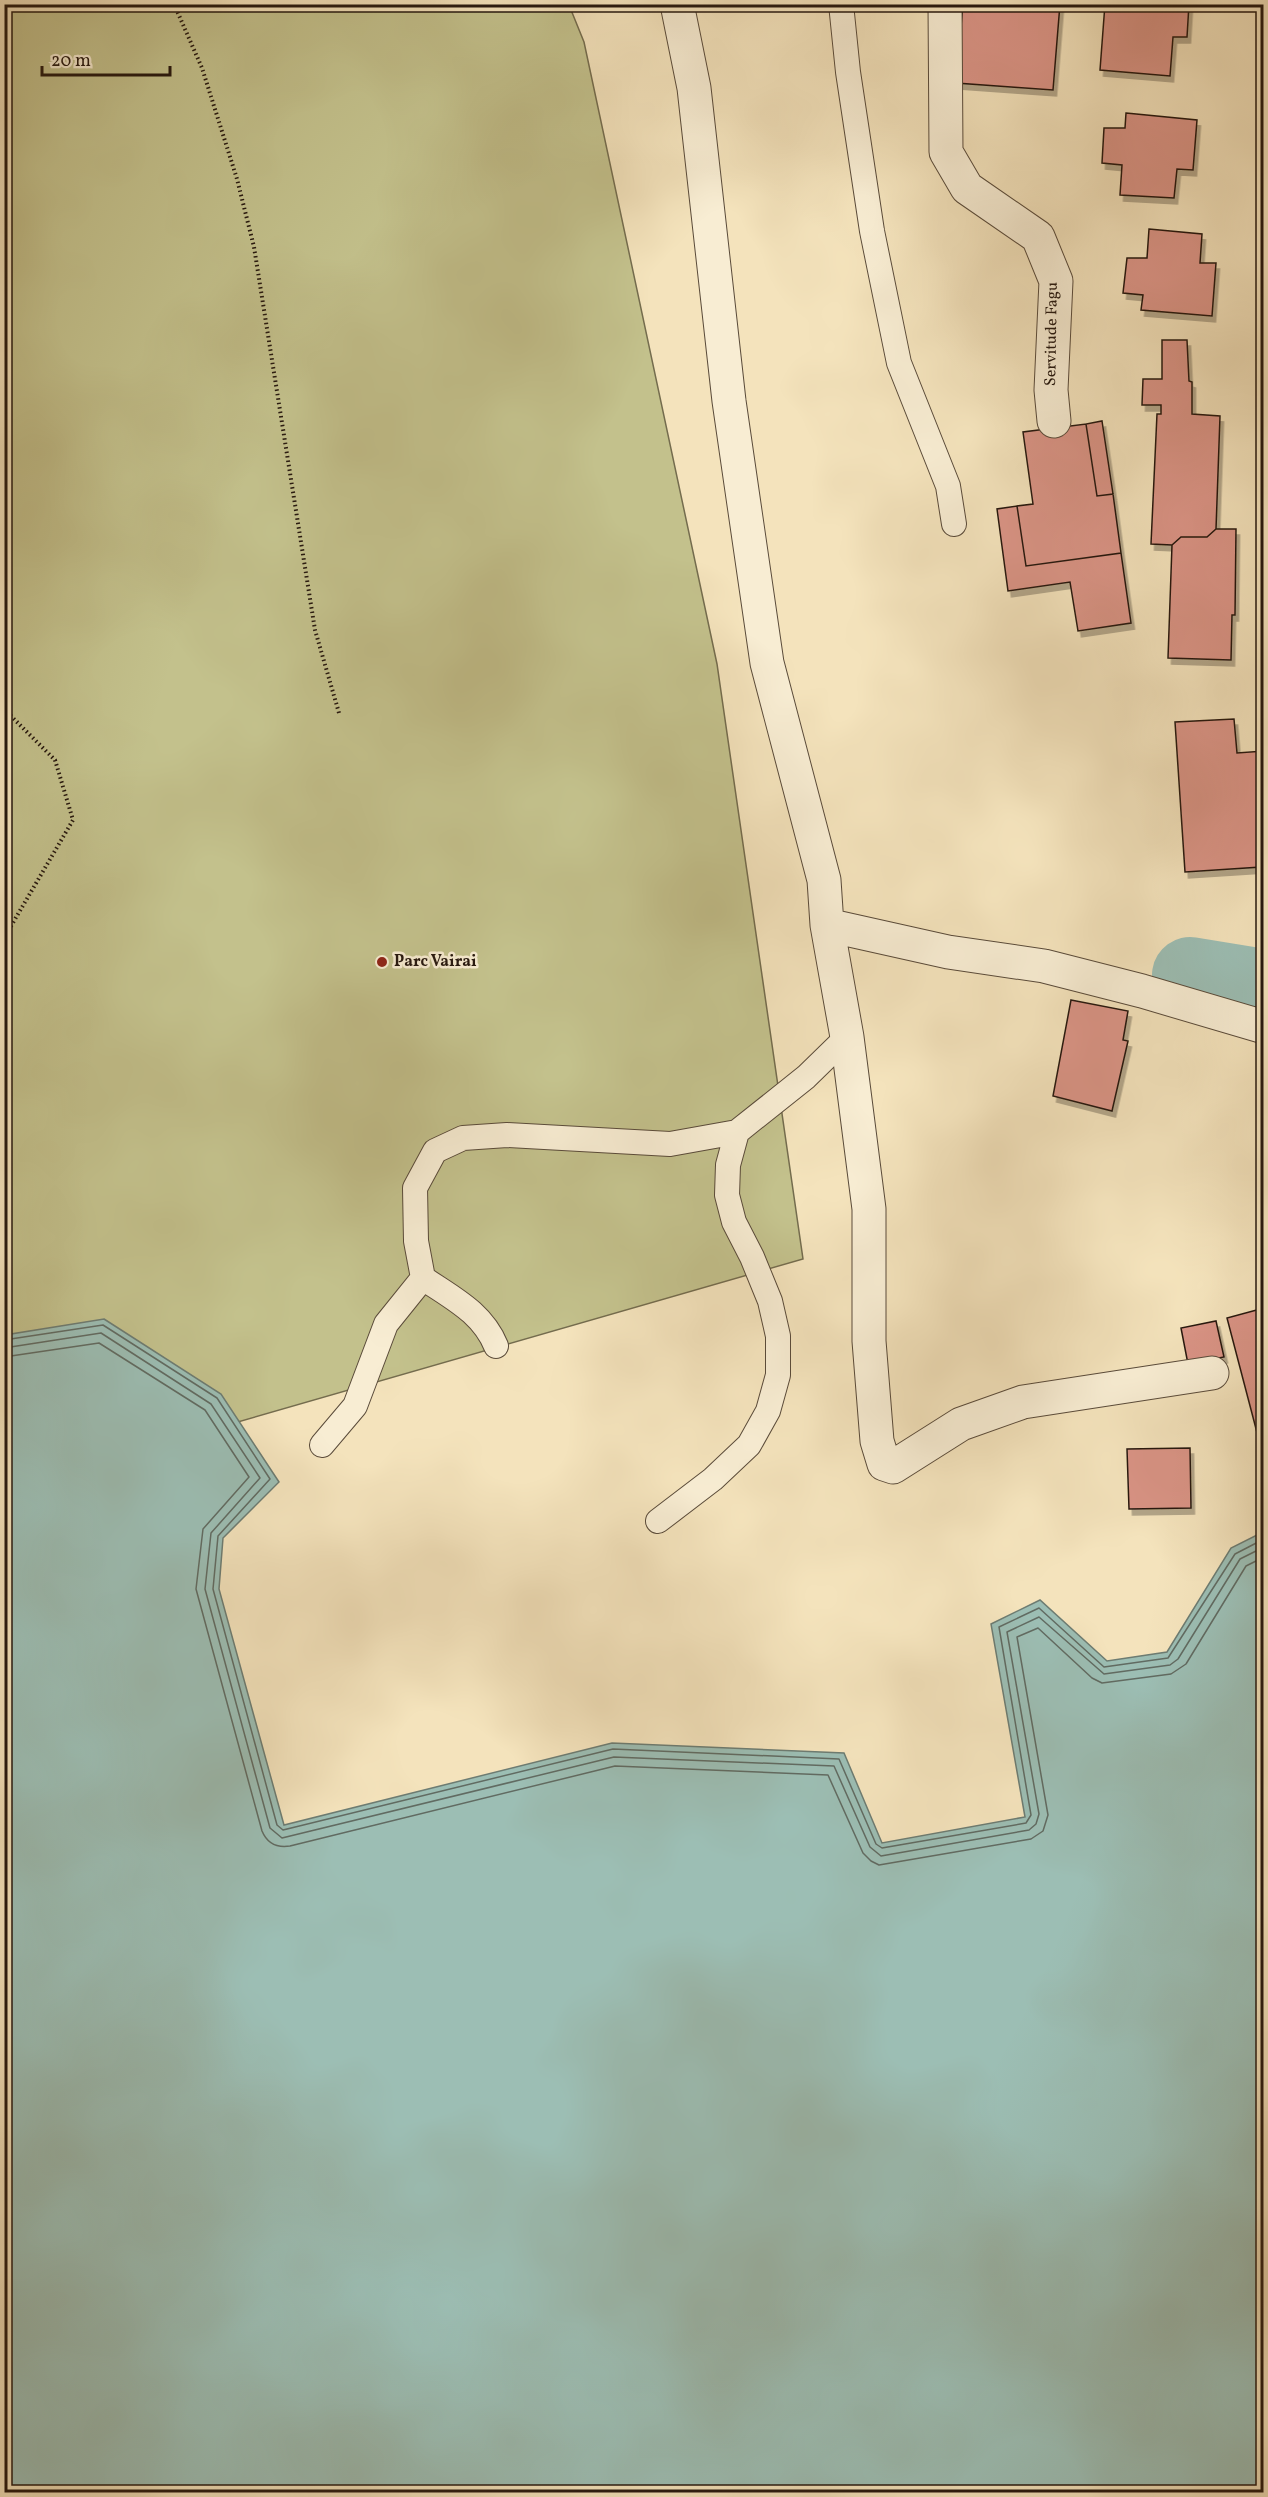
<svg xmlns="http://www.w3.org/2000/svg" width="1268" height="2497" font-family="Vollkorn,serif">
	<defs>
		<filter id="shadow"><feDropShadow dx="3.5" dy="6" stdDeviation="0" flood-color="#0004"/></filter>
	</defs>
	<rect width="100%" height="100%" fill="#f4e3bc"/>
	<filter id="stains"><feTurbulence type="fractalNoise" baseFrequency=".00333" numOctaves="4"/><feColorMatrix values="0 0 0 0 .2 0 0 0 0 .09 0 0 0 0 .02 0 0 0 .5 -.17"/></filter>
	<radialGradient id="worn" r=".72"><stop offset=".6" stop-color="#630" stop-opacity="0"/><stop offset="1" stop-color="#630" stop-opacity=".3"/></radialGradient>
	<path fill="#c3c18c" stroke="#746c4e" stroke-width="1.5" d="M5,5H569L584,42L717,664L803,1259L5,1489Z"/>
	<path fill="#9cbeb4" stroke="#6d7c72" stroke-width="1.5" d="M104,1319L221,1394L279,1482L223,1538L219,1589L284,1825L612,1743L844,1753L882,1843L1025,1817L991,1624L1040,1600L1107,1661L1167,1652L1231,1548L1263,1532V2492H5V1335Z"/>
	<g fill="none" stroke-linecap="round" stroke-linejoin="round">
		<path stroke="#616b62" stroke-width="1.5" d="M4,1340L103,1325L217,1398L270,1479L218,1536L213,1589L277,1825L283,1830L613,1749L839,1759L876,1844L882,1848L1026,1823L1031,1815L999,1627L1039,1608L1104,1667L1168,1658L1235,1554L1264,1539
			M4,1348L101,1333L211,1404L260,1478L211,1533L205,1589L270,1828L282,1838L614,1757L834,1766L870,1847L881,1856L1029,1830L1036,1824L1039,1814L1007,1632L1039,1617L1104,1674L1170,1665L1178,1659L1240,1559L1264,1547
			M4,1357L99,1343L205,1410L249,1477L203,1529L196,1589L262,1831C267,1843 277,1848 290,1846L615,1766L828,1775L863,1853L871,1861L879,1865L1031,1839L1043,1831L1048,1815L1017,1637L1038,1628L1092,1678L1102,1683L1171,1674L1186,1664L1246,1566L1264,1557"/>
		<path stroke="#9cbeb4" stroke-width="76" d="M1190,975L1264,987"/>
	</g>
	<path fill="#da9486" stroke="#26180f" stroke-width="1.5" filter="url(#shadow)" d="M963,4H1060L1053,90L956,83Z
		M1105,4H1189L1187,37H1173L1170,76L1100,70Z
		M1126,113L1197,120L1193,170L1177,169L1174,198L1120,195L1122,165L1102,163L1104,128H1125Z
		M1149,229L1202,234L1200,263H1216L1212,316L1141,310L1143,295L1123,293L1127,258H1147Z
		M1162,340H1187L1189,381L1192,382V414L1220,416L1216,529L1207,537H1181L1172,545L1151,544L1157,414H1161V405H1142L1143,379H1162Z
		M1102,421L1113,494L1097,496L1086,424Z
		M1086,424L1097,496L1113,494L1121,553L1026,566L1017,506L1033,504L1023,432Z
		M1017,506L1026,566L1121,553L1131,623L1078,631L1070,582L1008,591L997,509Z
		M1216,529H1236L1235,615H1232L1231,660L1168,658L1172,545L1181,537H1207Z
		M1234,719L1237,753L1264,751V813H1258L1261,867L1185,872L1175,722Z
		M1071,1000L1128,1011L1123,1040L1128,1041L1112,1111L1053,1096Z
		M1264,1308V1443L1260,1444L1227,1318Z
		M1216,1321L1224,1357L1188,1364L1181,1328Z
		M1190,1448L1191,1508L1129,1509L1127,1449Z"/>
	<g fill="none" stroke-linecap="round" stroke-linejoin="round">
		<defs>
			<path id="lane" d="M841,4L848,72L872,231L899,363L948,486L954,524
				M496,1346C482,1312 452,1298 423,1278L416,1241L415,1188L435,1151L463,1138L507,1135L670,1144L737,1132
				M322,1445L355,1406L386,1324L423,1278
				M658,1521L713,1479L749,1445L768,1411L778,1375V1336L770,1301L752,1257L734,1222L727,1195L728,1165L737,1132L806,1077L847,1037"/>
			<path id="street" d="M677,4L694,88L729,401L767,663L824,880L827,925L948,952L1044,966L1142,991L1264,1027
				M945,4L946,152L967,188L1038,237L1056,281L1051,390L1054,421
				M827,925L847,1037L869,1209V1341L877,1441L884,1464L893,1467L961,1424L1023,1402L1212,1373"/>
		</defs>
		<use href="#lane" stroke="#5a4b3a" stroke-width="26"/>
		<use href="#street" stroke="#5a4b3a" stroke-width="35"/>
		<path stroke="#26180f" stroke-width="4" stroke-dasharray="1.5 3" stroke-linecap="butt" d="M174,4L202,68L237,179L254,247L315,630L339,713
			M4,709L55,760L73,820L4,938"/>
		<use href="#lane" stroke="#f8edd3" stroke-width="24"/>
		<use href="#street" stroke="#f8edd3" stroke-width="33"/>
	</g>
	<circle fill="#8f2418" stroke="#f8edd3" stroke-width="2" cx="382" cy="962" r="6"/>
	<g text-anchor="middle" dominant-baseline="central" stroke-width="5" stroke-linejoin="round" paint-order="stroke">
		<g font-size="16" fill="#26180f" stroke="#f8edd3">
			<text transform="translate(1052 334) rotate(-89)">Servitude Fagu</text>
		</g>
		<g font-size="16" font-weight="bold" fill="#26180f" stroke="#f8edd3" text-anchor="start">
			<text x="394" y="962">Parc Vairai</text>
		</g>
	</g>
	<rect width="1268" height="2497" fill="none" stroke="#f4e3bc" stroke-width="24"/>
	<rect x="6" y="6" width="1256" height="2485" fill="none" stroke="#26180f" stroke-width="3"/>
	<rect x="12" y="12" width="1244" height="2473" fill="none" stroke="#26180f" stroke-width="1.5"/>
	<path d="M42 66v9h128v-9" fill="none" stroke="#26180f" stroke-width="3"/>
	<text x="51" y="66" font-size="18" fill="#26180f" stroke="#f8edd3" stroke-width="4.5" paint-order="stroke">20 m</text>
	<rect width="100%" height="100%" filter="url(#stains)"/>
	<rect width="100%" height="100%" fill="url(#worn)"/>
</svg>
